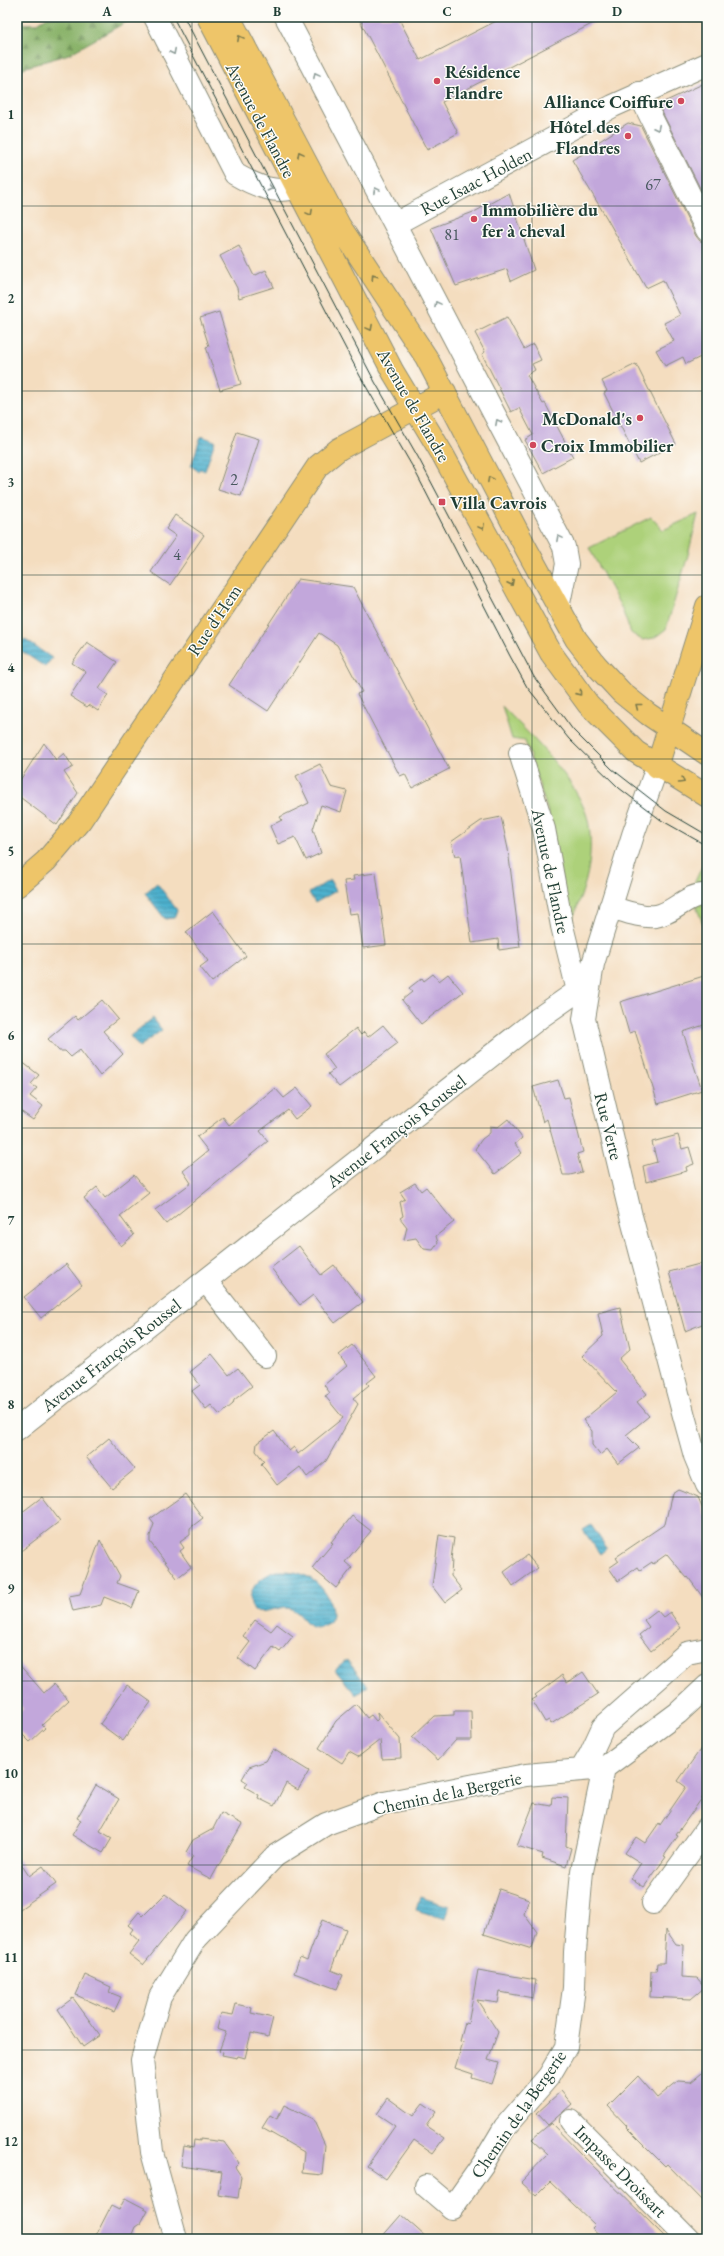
<svg xmlns="http://www.w3.org/2000/svg" width="724" height="2256" font-family="'EB Garamond',serif">
	<defs>
		<pattern id="forest-firs" width="22" height="20" patternUnits="userSpaceOnUse"><rect width="22" height="20" fill="#8ab36a"/><path d="M5 1l3.5 6h-7zM16 11l3.5 6h-7z" fill="#709358"/></pattern>
		<pattern id="park-tufts" width="24" height="20" patternUnits="userSpaceOnUse"><rect width="24" height="20" fill="#add17a"/><path d="M3 7l-1-3M5 7V3M7 7l1-3M15 17l-1-3M17 17v-4M19 17l1-3" fill="none" stroke="#94b46a"/></pattern>
		<pattern id="water-rules" width="6" height="5" patternUnits="userSpaceOnUse"><rect width="6" height="5" fill="#4eb0cd"/><path d="M0 2.5h6" fill="none" stroke="#4090a7"/></pattern>
	</defs>
	<rect width="100%" height="100%" fill="#fdfcf7"/>
	<filter id="ink" filterUnits="userSpaceOnUse"><feTurbulence type="fractalNoise" baseFrequency=".025" numOctaves="2"/><feDisplacementMap in="SourceGraphic" scale="8" xChannelSelector="R" yChannelSelector="G"/><feConvolveMatrix kernelMatrix="1 2 1 2 8 2 1 2 1" color-interpolation-filters="sRGB"/></filter>
	<filter id="wash" filterUnits="userSpaceOnUse"><feTurbulence type="fractalNoise" baseFrequency=".012" numOctaves="4" result="noise"/><feDisplacementMap in="SourceGraphic" scale="16" xChannelSelector="R" yChannelSelector="G"/><feGaussianBlur stdDeviation="0.9" result="paint"/><feColorMatrix in="noise" values="0 0 0 0 0 0 0 0 0 0 0 0 0 0 0 0 0 1.4 0 .05"/><feComposite in="paint" operator="in"/></filter>
	<g filter="url(#wash)">
		<rect width="100%" height="100%" fill="#f4ddbf"/>
		<path fill="#add17a" stroke="#668757" d="M698,514L688,555L666,629L654,638L642,640L631,633L621,607L589,548L651,517L663,530Z
			M502,706C528,733 568,771 583,806C590,820 591,838 590,854C589,879 578,904 570,927L548,812L525,741L512,739Z"/>
		<path fill="url(#forest-firs)" stroke="#54784f" d="M47,17H135L69,54L17,70V23L36,24Z"/>
		<path fill="url(#park-tufts)" stroke="#668757" d="M707,856V933L690,892Z"/>
		<path fill="url(#water-rules)" stroke="#367680" d="M201,436L215,441L205,471L200,469L198,471L191,466Z
			M24,639L52,658L45,667L17,648Z
			M330,880L336,891L315,903L309,893Z
			M157,883L177,910L174,918L165,919L145,893Z
			M153,1018L162,1030L139,1047L130,1036Z
			M591,1525L607,1548L600,1554L583,1530Z
			M276,1571C286,1571 295,1571 304,1575C320,1581 338,1604 330,1622C305,1636 308,1616 291,1609C279,1605 268,1614 254,1611C243,1592 259,1577 276,1571Z
			M347,1660L368,1686L356,1695L335,1670Z
			M420,1897L449,1906L445,1919L416,1910Z"/>
		<g id="blocks">
			<path fill="#c2a7db" d="M358,17H398L420,60L504,17H605L442,102L458,133L427,150Z
				M707,82V202L659,106L664,102Z
				M628,123L641,126L696,236L700,241L707,242V354L686,364L683,357L665,366L656,350L674,341L664,323L680,315L663,280L646,288L606,217L572,160L588,151L587,149Z
				M509,193L534,270L511,281L507,269L456,286L431,228L476,211Z
				M239,246L254,276L266,270L274,287L239,298L237,288L220,256Z
				M219,312L241,384L220,390L206,347L209,346L200,318Z
				M507,317L524,349L533,344L541,360L532,364L535,370L527,375L543,404L545,403L573,457L543,473L525,440L533,435L519,408L511,412L482,354L485,352L475,333Z
				M636,364L676,444L639,463L604,393L607,391L602,381Z
				M237,432L259,439L241,496L218,489Z
				M175,515L204,535L170,585L151,572L176,536L166,529Z
				M298,579L353,587L449,769L412,788L405,774L400,776L357,694L362,692L337,645L319,633L268,711L229,685Z
				M87,642L117,662L99,689L108,695L98,711L89,705L87,707L70,696L86,672L72,663Z
				M44,743L56,760L64,753L73,767L64,772L78,793L57,825L17,795V785Z
				M320,764L331,787L347,791L341,812L321,805L313,829L321,853L306,860L295,837L278,844L270,826L282,820L280,817L309,803L296,776Z
				M501,817L508,849L520,947L499,950L498,939L472,943L460,855L455,856L451,842L481,821Z
				M376,873L386,945L363,948L358,913L349,914L344,881L354,880L353,876Z
				M213,911L246,956L212,982L200,967L208,961L186,932Z
				M433,974L439,981L448,974L463,992L421,1024L402,1000L412,992L409,988L422,978L424,981Z
				M707,975V1024L683,1032L702,1090L658,1104L635,1031L629,1033L620,1002Z
				M102,1000L118,1019L103,1031L123,1054L100,1076L80,1050L71,1057L65,1051H59L48,1039L75,1016L78,1020Z
				M383,1025L398,1043L339,1087L328,1074L335,1069L324,1054L356,1028L361,1035L364,1032L368,1037Z
				M17,1058L39,1075L31,1084L37,1088L30,1096L43,1106L33,1120L19,1110L17,1113Z
				M558,1080L564,1098L569,1097L583,1152L577,1154L582,1172L570,1175H563L547,1119L543,1122L533,1087Z
				M275,1088L284,1098L297,1088L312,1106L295,1119L288,1110L260,1131L268,1141L166,1224L155,1210L191,1183L183,1171L208,1151L197,1137L223,1117L229,1125Z
				M508,1119L522,1138L515,1144L522,1153L495,1174L475,1149L482,1139L490,1133V1126L498,1127Z
				M678,1135L682,1149L689,1147L694,1164L686,1167L687,1171L646,1182L643,1166L657,1162L652,1142Z
				M134,1175L149,1193L120,1216L134,1235L121,1246L84,1198L97,1187L105,1198Z
				M415,1183L421,1191L426,1187L454,1222L436,1236L438,1243L433,1250L424,1249L416,1238L404,1240L407,1227L400,1218L403,1216L400,1202L405,1199L400,1192Z
				M299,1246L321,1275L334,1265L363,1302L335,1323L313,1295L300,1305L271,1268Z
				M707,1262V1322L685,1331L669,1272Z
				M66,1264L82,1285L41,1318L24,1297Z
				M620,1307L630,1349L619,1359L647,1394L637,1402L649,1416L626,1435L639,1448L618,1464L607,1449L600,1455L592,1445V1431L583,1420L617,1392L582,1356L603,1336L598,1313Z
				M352,1345L376,1376L367,1383L369,1385L353,1398L358,1404L326,1461L307,1477L300,1467L277,1485L261,1464L264,1461L256,1451L257,1443L274,1431L289,1451L294,1447L298,1454L343,1418L325,1396L330,1393L324,1385L347,1366L339,1355Z
				M212,1354L229,1375L238,1368L252,1386L234,1400L233,1404L220,1415L211,1405L206,1409L192,1391L200,1385L190,1372Z
				M109,1438L135,1469L112,1488L86,1457Z
				M678,1489L698,1497L707,1518V1603L688,1577L687,1578L667,1554L653,1564L652,1562L640,1570L638,1567L618,1581L609,1568L619,1561L616,1557L665,1524L672,1493Z
				M185,1494L203,1518L190,1528V1535L180,1542L184,1548L180,1551L191,1567L177,1578L150,1542V1536L154,1524L150,1519Z
				M42,1497L60,1521L17,1554V1516Z
				M352,1516L371,1531L345,1562L352,1568L336,1588L312,1568L333,1543L331,1542Z
				M439,1535L454,1538L451,1559H452L451,1576L462,1590L445,1603L432,1586Z
				M100,1540L120,1576L117,1583L139,1591L132,1608L104,1597L101,1605L73,1611L69,1596L80,1594Z
				M527,1555L538,1568L513,1586L504,1572Z
				M657,1610L663,1617L670,1612L681,1628L651,1651L639,1635L649,1627L644,1620Z
				M255,1620L271,1631L277,1624L293,1636L280,1652L273,1647L255,1671L238,1658L250,1642L243,1636Z
				M17,1662L44,1693L54,1684L69,1700L42,1725L45,1728L30,1742L17,1729V1714L23,1709L17,1701Z
				M583,1672L598,1694L551,1724L549,1720L545,1722L532,1700L537,1697L535,1695L562,1675L567,1683Z
				M127,1685L151,1702L123,1741L100,1724Z
				M356,1704L367,1718L371,1715L376,1721L378,1719L377,1712L400,1739L401,1758L382,1759L380,1740L358,1757L349,1752L342,1763L319,1748L336,1721Z
				M454,1711H471L472,1740H456L438,1760L412,1737L434,1716L454,1715Z
				M707,1740V1791L676,1835L678,1836L664,1856L666,1857L644,1887L631,1878L641,1863L625,1853L636,1837L645,1843L659,1823L660,1825L686,1787L678,1781Z
				M273,1749L309,1771L298,1790L286,1783L274,1806L258,1798L259,1795L245,1787L248,1783L242,1779L249,1767L266,1761Z
				M96,1785L119,1799L100,1831L112,1838L103,1853L72,1835L81,1820L77,1818Z
				M552,1797L568,1798L566,1846L571,1848L566,1866L542,1858L543,1854L517,1846L534,1803L551,1806Z
				M221,1813L242,1824L211,1879L187,1866L193,1856L186,1852L193,1840L213,1829Z
				M17,1858L29,1876L43,1866L56,1884L17,1911Z
				M499,1889L529,1899L524,1914L537,1932L532,1949L484,1934Z
				M165,1894L187,1911L143,1965L129,1954L139,1941L130,1933L133,1929L128,1925L139,1912L143,1916Z
				M322,1920L346,1929L331,1970L343,1975L337,1989L294,1973L300,1957L307,1960Z
				M666,1930L676,1944L683,1945L682,1977L697,1978L705,1987L691,1999L650,1997L651,1971H656L657,1963H664Z
				M478,1970L536,1980L533,1998L500,1992L498,2003L477,2000L498,2032L488,2060L499,2063L492,2084L472,2078L473,2074L455,2068L463,2042L460,2041L465,2023L468,2024Z
				M85,1975L111,1987L109,1992L121,1997L114,2012L76,1995Z
				M73,1998L100,2035L83,2047L58,2009Z
				M236,2004L252,2008L251,2013L273,2018L268,2037L251,2033L245,2058L238,2056L237,2058L222,2055L223,2052L219,2051L226,2032L217,2029L221,2013L233,2015Z
				M707,2069V2205L667,2164L665,2166L626,2127L627,2126L608,2106L638,2076L657,2098L678,2081L691,2082Z
				M561,2091L572,2104L548,2125L537,2113Z
				M388,2098L413,2116L423,2103L436,2112L426,2126L444,2138L433,2153L414,2140L386,2179L367,2166L395,2126L377,2114Z
				M284,2105L313,2119L325,2145L322,2175L302,2173L304,2152L262,2128L270,2115L277,2119Z
				M551,2123L580,2153L667,2239H604L592,2228L595,2225L550,2182L536,2196L521,2182L548,2154L532,2139Z
				M200,2139L224,2142L239,2163L235,2167L241,2176L238,2198L218,2195L222,2172L181,2166L184,2146L193,2148L194,2140L200,2141Z
				M125,2198L148,2210L141,2223L135,2227L130,2239H94L111,2206L119,2210Z
				M401,2215L416,2228L428,2239H380Z"/>
		</g>
	</g>
	<g filter="url(#ink)">
		<use href="#blocks" fill-opacity="0" stroke="#8a8d7a" stroke-width="1"/>
		<g fill="none" stroke-linecap="round" stroke-linejoin="round">
			<defs>
				<path id="minor" d="M155,17L235,174C264,191 283,196 315,181
					M286,17L564,547L567,564L558,608
					M639,93L707,230
					M395,224L613,106L707,64
					M520,753L544,829L562,926L578,991
					M657,767L633,835L593,964L584,1019L631,1216L684,1416L695,1456L707,1485
					M610,907C624,911 641,918 656,916C675,913 687,893 707,895
					M206,1281L265,1356
					M17,1429L539,1018L589,983
					M581,1770L590,1755L603,1727L687,1653L707,1649
					M653,1903L707,1828
					M571,2121L688,2239
					M426,2186L452,2208L483,2164L505,2127L549,2076L566,2047L574,1988L575,1952L582,1871L604,1768
					M176,2239L152,2152L142,2060L160,1997L195,1940L275,1856L326,1824L384,1803L526,1775L604,1768L678,1713L707,1686"/>
				<path id="major" d="M208,17L393,372L443,455L551,653L588,704L636,752L707,796
					M229,17L339,225L426,357L527,550L576,639L596,665L622,693L648,714L707,754
					M657,767L707,606
					M17,886L46,861L80,821L318,466L339,449L445,392"/>
			</defs>
			<use href="#minor" stroke="#8a8d7a" stroke-width="24"/>
			<use href="#major" stroke="#8a8d7a" stroke-width="24"/>
			<use href="#minor" stroke="#fff" stroke-width="22"/>
			<use href="#major" stroke="#eec569" stroke-width="22"/>
			<path stroke="#1f3d34" stroke-width="1" d="M173,17L360,376L415,471L510,656L527,687L569,739L619,788L661,820L707,846
				M184,17L375,382L418,457L534,677L573,730L612,769L666,811L707,835"/>
		</g>
		<defs><path id="oneway-chevron" d="M-2-3.5L2.5 0L-2 3.5" fill="none" stroke-width="1.6" stroke-linecap="round" stroke-linejoin="round"/></defs>
		<g stroke="#7c7a4c">
			<use href="#oneway-chevron" transform="translate(240 38) rotate(-118)"/>
			<use href="#oneway-chevron" transform="translate(300 154) rotate(-118)"/>
			<use href="#oneway-chevron" transform="translate(310 213) rotate(62)"/>
			<use href="#oneway-chevron" transform="translate(374 277) rotate(-124)"/>
			<use href="#oneway-chevron" transform="translate(370 328) rotate(62)"/>
			<use href="#oneway-chevron" transform="translate(490 479) rotate(-118)"/>
			<use href="#oneway-chevron" transform="translate(482 527) rotate(62)"/>
			<use href="#oneway-chevron" transform="translate(511 583) rotate(63)"/>
			<use href="#oneway-chevron" transform="translate(579 693) rotate(51)"/>
			<use href="#oneway-chevron" transform="translate(638 706) rotate(-142)"/>
			<use href="#oneway-chevron" transform="translate(682 781) rotate(31)"/>
		</g>
		<g stroke="#8f9e9a">
			<use href="#oneway-chevron" transform="translate(173 52) rotate(63)"/>
			<use href="#oneway-chevron" transform="translate(316 75) rotate(-118)"/>
			<use href="#oneway-chevron" transform="translate(657 128) rotate(64)"/>
			<use href="#oneway-chevron" transform="translate(270 188) rotate(13)"/>
			<use href="#oneway-chevron" transform="translate(376 190) rotate(-118)"/>
			<use href="#oneway-chevron" transform="translate(437 304) rotate(-118)"/>
			<use href="#oneway-chevron" transform="translate(498 422) rotate(-118)"/>
			<use href="#oneway-chevron" transform="translate(559 538) rotate(-118)"/>
		</g>
	</g>
	<path fill="none" stroke="#1f3d34" stroke-width="1" stroke-opacity="0.55" d="M192,17V2239M362,17V2239M532,17V2239M17,206H707M17,391H707M17,575H707M17,759H707M17,944H707M17,1128H707M17,1312H707M17,1497H707M17,1681H707M17,1865H707M17,2050H707"/>
	<g fill="#d1495b" stroke="#fdfcf7" stroke-width="1.5">
		<circle cx="437" cy="81" r="4"/>
		<circle cx="681" cy="101" r="4"/>
		<circle cx="628" cy="136" r="4"/>
		<circle cx="474" cy="219" r="4"/>
		<circle cx="640" cy="418" r="4"/>
		<circle cx="533" cy="445" r="4"/>
		<rect x="438" y="498" width="8" height="8" rx="2"/>
	</g>
	<g text-anchor="middle" dominant-baseline="central" stroke-width="3" stroke-linejoin="round" paint-order="stroke">
		<g font-size="16" fill="#48585e">
			<text x="653" y="184">67</text>
			<text x="452" y="234">81</text>
			<text x="234" y="479">2</text>
			<text x="177" y="554">4</text>
		</g>
		<g font-size="18" font-weight="bold" fill="#1f3d34" stroke="#fdfcf7" text-anchor="start">
			<text x="445" y="71">Résidence<tspan x="445" dy="21">Flandre</tspan></text>
			<text x="673" y="101" text-anchor="end">Alliance Coiffure</text>
			<text x="620" y="126" text-anchor="end">Hôtel des<tspan x="620" dy="21">Flandres</tspan></text>
			<text x="482" y="209">Immobilière du<tspan x="482" dy="21">fer à cheval</tspan></text>
			<text x="632" y="418" text-anchor="end">McDonald's</text>
			<text x="541" y="445">Croix Immobilier</text>
			<text x="450" y="502">Villa Cavrois</text>
		</g>
		<g font-size="18" fill="#1f3d34" stroke="#fdfcf7">
			<text transform="translate(261 120) rotate(62)">Avenue de Flandre</text>
			<text transform="translate(476 181) rotate(-28)">Rue Isaac Holden</text>
			<text transform="translate(414 405) rotate(60)">Avenue de Flandre</text>
			<text transform="translate(214 620) rotate(-56)">Rue d'Hem</text>
			<text transform="translate(551 871) rotate(78)">Avenue de Flandre</text>
			<text transform="translate(609 1126) rotate(76)">Rue Verte</text>
			<text transform="translate(396 1131) rotate(-38)">Avenue François Roussel</text>
			<text transform="translate(111 1355) rotate(-38)">Avenue François Roussel</text>
			<text transform="translate(447 1793) rotate(-12)">Chemin de la Bergerie</text>
			<text transform="translate(518 2114) rotate(-55)">Chemin de la Bergerie</text>
			<text transform="translate(621 2171) rotate(45)">Impasse Droissart</text>
		</g>
	</g>
	<rect width="724" height="2256" fill="none" stroke="#fdfcf7" stroke-width="44"/>
	<rect x="22" y="22" width="680" height="2212" fill="none" stroke="#1f3d34" stroke-width="1.5"/>
	<g font-size="13" text-anchor="middle" font-weight="bold" fill="#1f3d34">
		<text x="107" y="16">A</text>
		<text x="277" y="16">B</text>
		<text x="447" y="16">C</text>
		<text x="617" y="16">D</text>
		<text x="11" y="119">1</text>
		<text x="11" y="303">2</text>
		<text x="11" y="487">3</text>
		<text x="11" y="672">4</text>
		<text x="11" y="856">5</text>
		<text x="11" y="1040">6</text>
		<text x="11" y="1225">7</text>
		<text x="11" y="1409">8</text>
		<text x="11" y="1593">9</text>
		<text x="11" y="1778">10</text>
		<text x="11" y="1962">11</text>
		<text x="11" y="2146">12</text>
	</g>
</svg>
